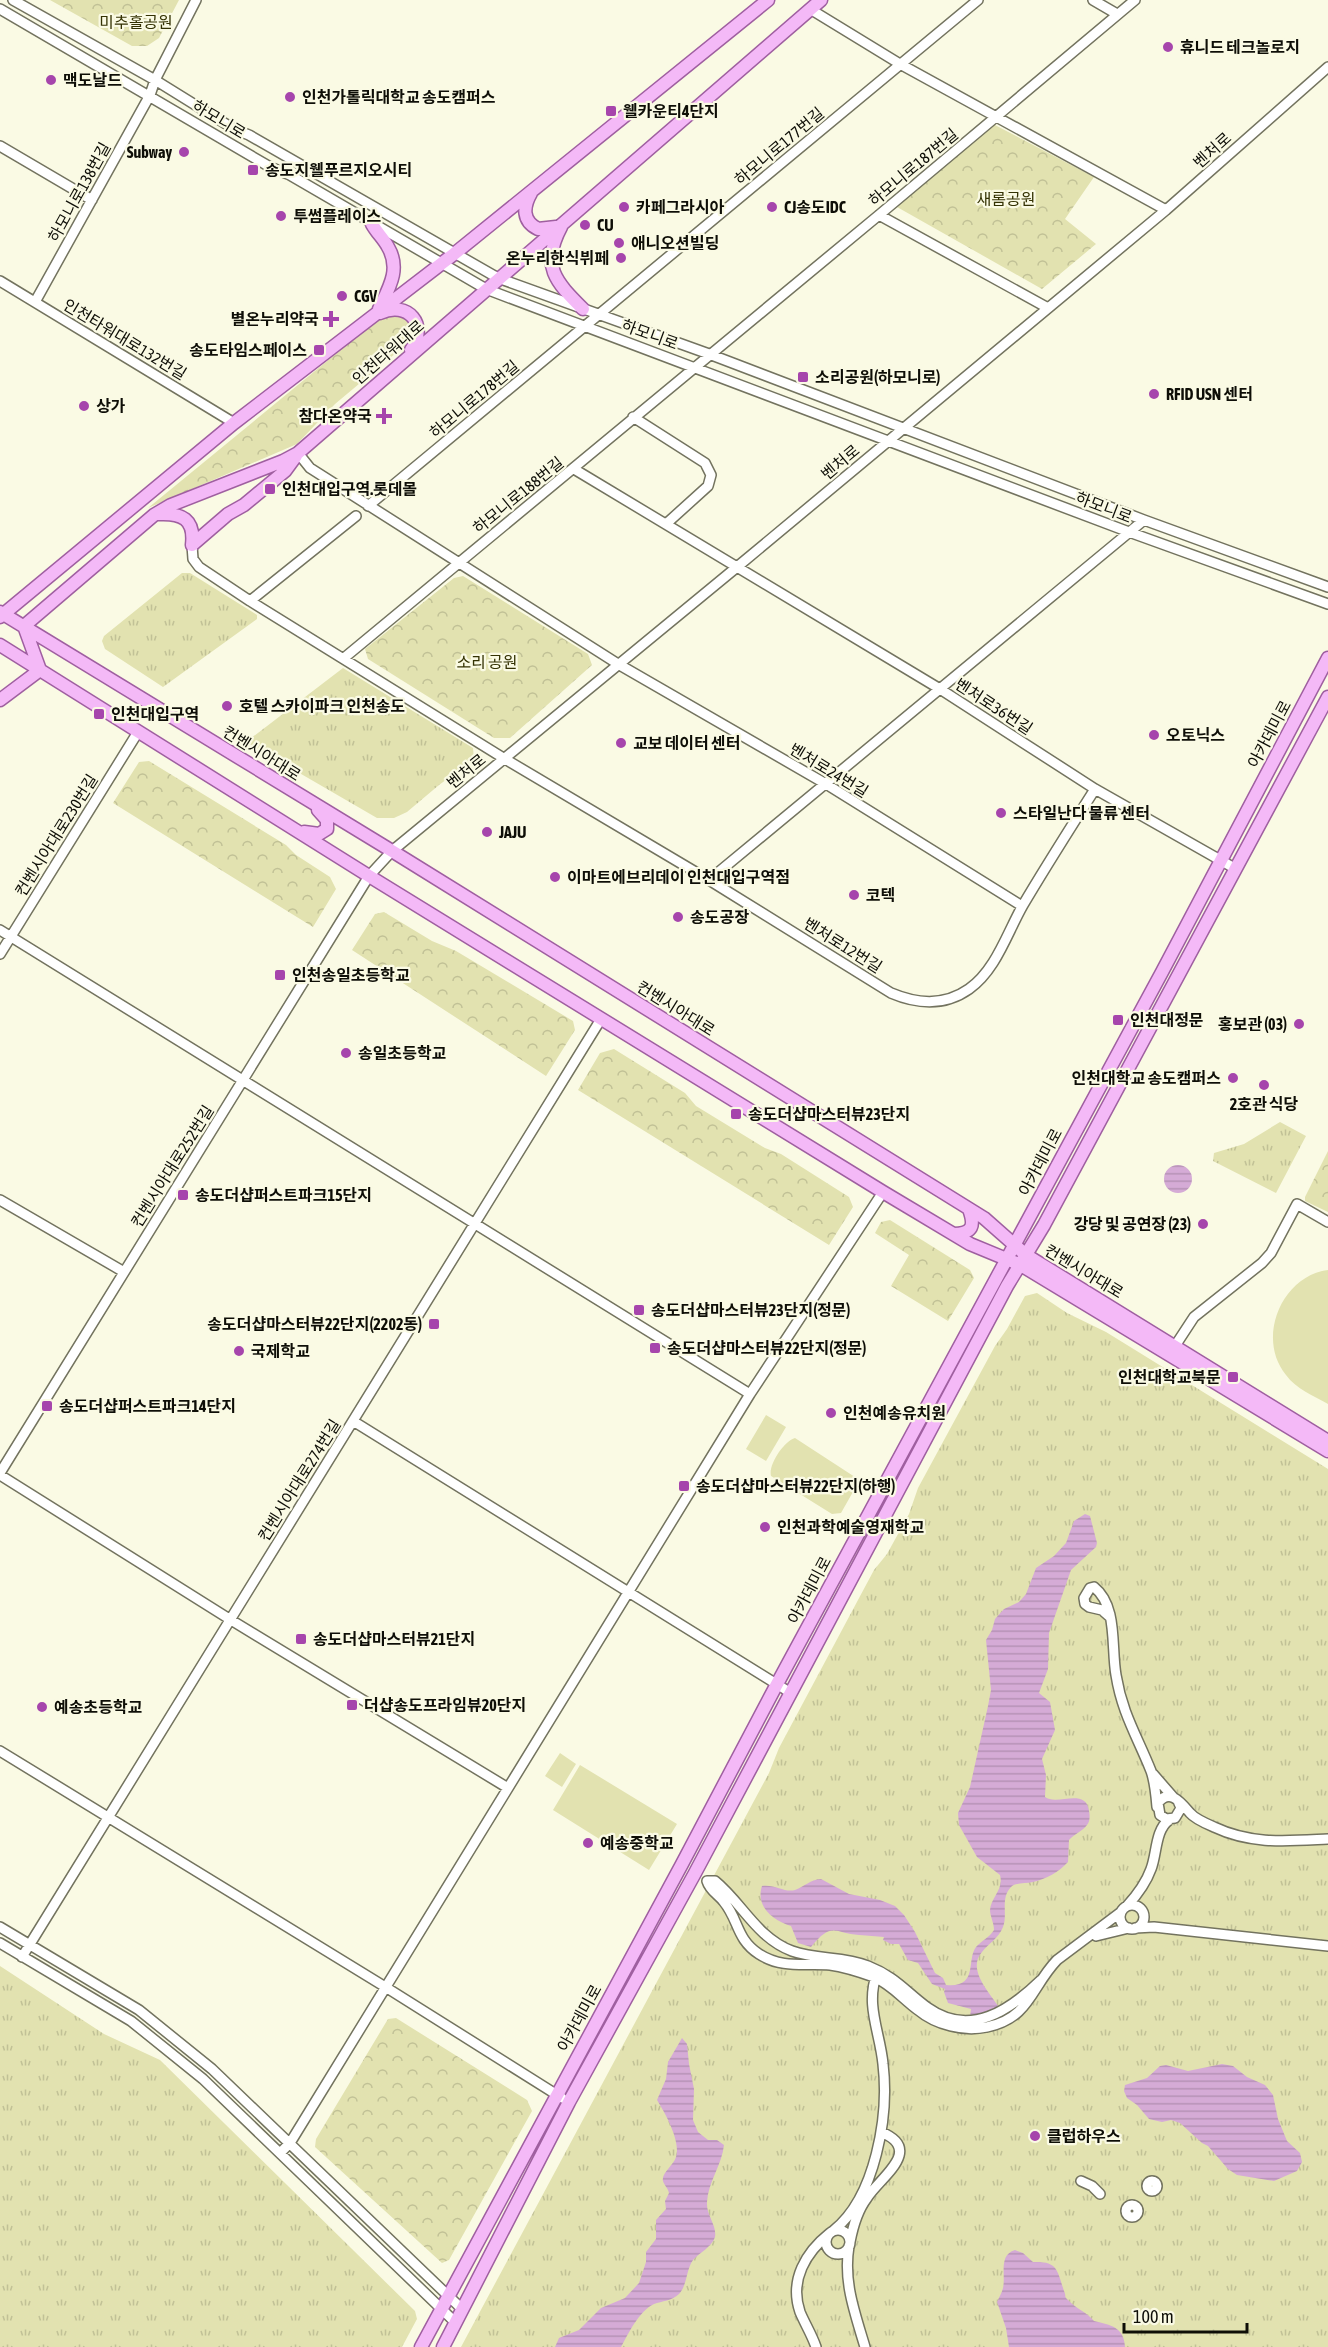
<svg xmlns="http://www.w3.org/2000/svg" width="1328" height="2347" font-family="'Asap Condensed','Noto Sans KR',sans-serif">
	<defs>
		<pattern id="grass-tufts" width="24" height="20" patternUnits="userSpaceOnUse" patternTransform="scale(1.5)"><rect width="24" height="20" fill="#e2e2b0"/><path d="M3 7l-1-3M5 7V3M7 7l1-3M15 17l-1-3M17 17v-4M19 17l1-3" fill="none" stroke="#c1c196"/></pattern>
		<pattern id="park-crowns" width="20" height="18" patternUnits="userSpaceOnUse" patternTransform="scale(1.5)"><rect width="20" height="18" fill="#e2e2b0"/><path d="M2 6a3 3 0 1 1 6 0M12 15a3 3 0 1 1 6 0" fill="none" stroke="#c1c196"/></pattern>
		<pattern id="water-rules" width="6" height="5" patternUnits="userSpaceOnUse" patternTransform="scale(1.5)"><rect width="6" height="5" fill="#d5abd6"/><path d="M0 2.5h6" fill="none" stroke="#b692b6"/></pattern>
	</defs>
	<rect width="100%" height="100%" fill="#fafae4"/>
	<path fill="url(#grass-tufts)" d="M182,573H190L257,615V619L163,687L105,649L102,641L104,636Z
		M343,668L473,748L474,759L439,785L407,812L394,818H377L246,742Z
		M1280,1122L1306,1136L1276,1193L1213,1161L1214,1153L1244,1144Z
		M1037,1293L1067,1313L1106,1332L1328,1469V2347H461L769,1773L779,1748L874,1570L887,1554L909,1514L918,1488L995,1346L1007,1329L1025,1296Z
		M0,1966L104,2034L160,2060L415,2311L417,2319L402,2347H0Z"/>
	<path fill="url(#park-crowns)" d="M50,0H179L159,38L147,46H132Z
		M993,124L1094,177L1065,219L1096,244L1042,289L897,207Z
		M390,313L410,319L414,333L408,343L335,404L297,444L148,508L382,316Z
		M463,576L588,654L592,665L510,738H494L368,659L365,649L454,578Z
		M149,761L286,845L296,855L330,877L336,889L313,927L113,803L139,762Z
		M384,912L432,941L456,951L573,1021L575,1030L546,1076L352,950L375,914Z
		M614,1049L685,1093L696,1106L765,1148L781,1154L849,1197L853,1207L829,1245L578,1090L600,1053Z
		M1328,1151V1212L1305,1201V1197Z
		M890,1220L970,1270L974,1278L948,1321L891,1286L909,1255L875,1233L881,1222Z
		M396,2018L527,2100L532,2111L449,2260L442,2263L315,2147L316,2139L388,2019Z"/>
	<path fill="#e2e2b0" d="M1328,1270V1404C1314,1396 1296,1389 1286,1375C1256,1339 1281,1276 1328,1270Z
		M766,1415L786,1427L766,1461L746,1449Z
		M795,1438L858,1479V1483L841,1513L832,1514L771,1476C768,1465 784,1441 795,1438Z
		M560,1753L576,1764L562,1787L545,1776Z
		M580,1765L677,1824L649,1870L553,1810Z"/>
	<path fill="url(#water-rules)" d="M1164 1179a14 14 0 1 1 28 0a14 14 0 1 1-28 0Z
		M1085,1514L1090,1516L1097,1543L1096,1547L1071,1570L1049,1633L1048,1669L1039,1693L1050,1702L1055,1730L1042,1759L1046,1775L1045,1797C1057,1806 1086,1787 1089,1811C1090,1815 1090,1822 1087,1825C1083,1831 1074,1834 1069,1840L1068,1862C1059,1872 1046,1879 1033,1882C1026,1884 1016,1882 1011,1887C1000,1898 1008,1915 1003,1927C998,1939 989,1943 982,1952C966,1970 991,1994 1000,2009L970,2017L971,2009L948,2003L944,1992L945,1989L932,1984L918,1963L908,1960L899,1944H891L883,1940L884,1937C876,1936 868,1936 859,1935C834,1933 832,1921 811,1947L798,1943L791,1926C774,1921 755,1907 762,1886C775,1884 785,1893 795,1890C805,1886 810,1880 821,1879L849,1894L880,1900L895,1906L904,1915L915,1932L935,1973L943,1978L946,1985C979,1988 966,1960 976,1947C981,1941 989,1938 994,1930C994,1923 990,1916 990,1910C991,1897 1004,1890 1000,1875L977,1857L959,1825L958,1813L970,1787L988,1706L991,1690L986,1640L992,1630L995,1619L1004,1609L1019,1602L1026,1594L1036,1568L1054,1556L1066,1543L1074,1521Z
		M682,2038L687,2044L689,2064L694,2089L693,2120L698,2132L708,2140H717L724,2145C722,2165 708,2182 707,2202C706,2215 717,2225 715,2237C712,2247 699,2253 693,2260C686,2270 687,2286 679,2294C672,2301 662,2301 654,2304C639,2311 628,2334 621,2347H555L559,2338L579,2330L601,2308L625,2298L639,2283L646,2262V2252L656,2239V2220L666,2209L665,2201L669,2193C668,2188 664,2185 663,2181C661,2173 674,2165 676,2157C681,2141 665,2113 657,2100L666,2079L668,2062Z
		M1222,2064L1233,2066L1247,2077L1265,2085L1273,2095L1278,2119L1287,2141L1300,2153L1302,2162L1297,2171L1274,2181L1237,2175L1228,2169L1208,2146L1202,2143L1180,2123L1171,2120L1162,2122L1149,2119L1137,2105L1127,2098L1124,2091L1125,2085L1147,2078L1160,2066L1166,2065L1188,2071Z
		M1015,2250L1023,2253L1033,2262C1058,2261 1057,2270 1064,2291C1067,2298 1063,2295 1068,2300C1076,2309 1087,2312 1094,2321C1111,2325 1124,2327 1125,2347H1009L1006,2328L997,2302C999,2297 1002,2293 1003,2288C1006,2275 998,2255 1015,2250Z"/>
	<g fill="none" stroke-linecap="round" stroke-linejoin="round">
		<defs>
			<path id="minor" d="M13,0L155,80L234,129L249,135L498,278L709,354L1144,520L1328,587
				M1093,0L1117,14
				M0,9L270,167L290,175L486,289L1129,532L1328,604
				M810,9L900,64L1166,210
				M0,146L92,200
				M879,215L1048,308
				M0,281L234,423
				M35,302L150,95L155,80L196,0
				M633,417L705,463L711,475L708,486L666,524
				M298,453L310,468L618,664L826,784L1022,906
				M574,469L940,689L1095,789L1236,869
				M368,506L978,0
				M192,545L193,559L199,567L250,601L505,759L709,880L891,993C917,1004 945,1006 969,989C996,970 1007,933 1023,905C1046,866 1071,827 1095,789
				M250,601L356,516
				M344,658L879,215L1135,0
				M709,880L1144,520
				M0,930L750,1394
				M0,954L138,732
				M0,1200L124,1272
				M1175,1346L1194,1317L1262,1263L1271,1253L1297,1204L1328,1222
				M353,1421L791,1693
				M0,1473L369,876L392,851L737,567L1166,210L1328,67
				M0,1475L231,1620L508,1788
				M1110,1617L1102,1610L1089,1607L1085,1604L1084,1598L1090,1588L1094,1587C1118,1606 1111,1647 1116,1675C1122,1713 1137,1736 1151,1771C1155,1782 1156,1795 1157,1807
				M0,1751L387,1988L562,2098
				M1153,1774L1173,1797
				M1178,1801L1181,1808L1175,1818L1166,1819L1160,1815L1158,1803C1170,1787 1182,1804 1190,1813C1195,1819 1207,1824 1214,1827C1252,1845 1288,1841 1328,1839
				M1120 1917a12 12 0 1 1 24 0a12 12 0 1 1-24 0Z
				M1127,1906C1137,1895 1146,1883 1151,1869C1157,1854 1155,1830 1169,1820
				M0,1927L139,2010L212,2069L463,2310
				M1135,1928L1154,1927L1328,1946
				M1096,1936L1129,1928
				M0,1943L131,2021L203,2079L456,2323
				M22,1957L601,1019
				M1041,1980C1010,2010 970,2038 928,2008C906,1992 896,1977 868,1966C843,1956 817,1960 792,1951C757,1938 742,1903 715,1881H707C710,1891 718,1894 724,1902C739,1920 736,1939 759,1954C782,1969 805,1963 830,1965C845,1967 860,1972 874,1977C892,1985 903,1999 918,2010C936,2025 964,2032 987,2027C1030,2018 1031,1987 1057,1960L1121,1912
				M280,2153L290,2143L750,1394L883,1192
				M1147 2186a5 5 0 1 1 10 0a5 5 0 1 1-10 0Z
				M1081,2181L1092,2186L1100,2194
				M1126 2211a6 6 0 1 1 12 0a6 6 0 1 1-12 0Z
				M826 2242a12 12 0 1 1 24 0a12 12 0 1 1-24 0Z
				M833,2231C876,2197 889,2115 883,2064C880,2032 865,2005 877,1973
				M850,2242C853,2226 857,2211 867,2198C879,2178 925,2150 881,2132
				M849,2246C843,2282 855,2313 865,2347
				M816,2347C812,2335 805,2324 800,2312C789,2280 806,2252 830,2233"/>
			<path id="major" d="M531,193C523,207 522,221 538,229L556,227
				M372,224C377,233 384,239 388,247C401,269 389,288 379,309
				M561,227C540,266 556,282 583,309
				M380,313C408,300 429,325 411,350
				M159,514C182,513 195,519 192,545
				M192,545L228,514L244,505L285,471L296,456
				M0,612L392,851L984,1218L1026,1255L1328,1441
				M0,617L234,423L454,254L768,0
				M0,645L369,876L883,1192L970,1244L1021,1265L1328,1451
				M0,700L40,670L24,626L154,515L171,505L283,461L298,453L821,0
				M304,832L319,834L327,829V820L318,810
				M954,1234C973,1233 975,1226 969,1209
				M421,2347L682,1864L777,1684L1162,972L1328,658
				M443,2347L569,2102L695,1873L1007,1286L1044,1225L1328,697"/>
		</defs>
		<use href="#minor" stroke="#73735f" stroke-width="12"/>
		<use href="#major" stroke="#9f5fa0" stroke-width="15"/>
		<use href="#minor" stroke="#fff" stroke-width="9"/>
		<use href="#major" stroke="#f4b9f7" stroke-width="12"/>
	</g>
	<g fill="#a645ac" stroke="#fafae4" stroke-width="2">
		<circle cx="1168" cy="47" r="6"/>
		<circle cx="51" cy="80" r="6"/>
		<circle cx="290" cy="97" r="6"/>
		<rect x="605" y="105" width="12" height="12" rx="3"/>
		<circle cx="184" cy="152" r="6"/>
		<rect x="247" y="164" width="12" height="12" rx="3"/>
		<circle cx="624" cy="207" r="6"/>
		<circle cx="772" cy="207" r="6"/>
		<circle cx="281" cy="216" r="6"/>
		<circle cx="585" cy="225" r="6"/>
		<circle cx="619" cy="243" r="6"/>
		<circle cx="621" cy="258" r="6"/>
		<circle cx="342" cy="296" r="6"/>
		<path d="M328 310h6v6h6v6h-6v6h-6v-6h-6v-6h6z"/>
		<rect x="313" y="344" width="12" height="12" rx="3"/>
		<rect x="797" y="371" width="12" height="12" rx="3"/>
		<circle cx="1154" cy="394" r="6"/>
		<circle cx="84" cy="406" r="6"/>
		<path d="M381 407h6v6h6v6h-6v6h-6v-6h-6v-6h6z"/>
		<rect x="264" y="483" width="12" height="12" rx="3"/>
		<circle cx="227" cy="706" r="6"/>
		<rect x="93" y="708" width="12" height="12" rx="3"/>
		<circle cx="1154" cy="735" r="6"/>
		<circle cx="621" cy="743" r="6"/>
		<circle cx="1001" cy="813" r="6"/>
		<circle cx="487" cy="832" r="6"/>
		<circle cx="555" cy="877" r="6"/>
		<circle cx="854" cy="895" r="6"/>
		<circle cx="678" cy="917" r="6"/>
		<rect x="274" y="969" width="12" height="12" rx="3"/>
		<rect x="1112" y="1014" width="12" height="12" rx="3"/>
		<circle cx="1299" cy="1024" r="6"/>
		<circle cx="346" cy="1053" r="6"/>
		<circle cx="1233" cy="1078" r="6"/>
		<circle cx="1264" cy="1085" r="6"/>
		<rect x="730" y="1108" width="12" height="12" rx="3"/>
		<rect x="177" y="1189" width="12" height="12" rx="3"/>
		<circle cx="1203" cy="1224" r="6"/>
		<rect x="633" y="1304" width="12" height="12" rx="3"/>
		<rect x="428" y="1318" width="12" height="12" rx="3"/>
		<rect x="649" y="1342" width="12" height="12" rx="3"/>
		<circle cx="239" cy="1351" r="6"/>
		<rect x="1227" y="1371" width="12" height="12" rx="3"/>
		<rect x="41" y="1400" width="12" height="12" rx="3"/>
		<circle cx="831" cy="1413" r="6"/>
		<rect x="678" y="1480" width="12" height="12" rx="3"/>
		<circle cx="765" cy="1527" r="6"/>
		<rect x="295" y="1633" width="12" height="12" rx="3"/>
		<rect x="346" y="1699" width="12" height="12" rx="3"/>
		<circle cx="42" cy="1707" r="6"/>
		<circle cx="588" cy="1843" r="6"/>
		<circle cx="1035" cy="2136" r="6"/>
	</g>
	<g text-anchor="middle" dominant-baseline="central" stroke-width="4.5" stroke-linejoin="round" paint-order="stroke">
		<g font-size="16" fill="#343203" stroke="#fafae4">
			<text x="136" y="22">미추홀공원</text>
			<text x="1006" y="199">새롬공원</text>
			<text x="487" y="662">소리 공원</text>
		</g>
		<g font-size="16" font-weight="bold" fill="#0e0e07" stroke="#fafae4" text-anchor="start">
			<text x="1180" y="47">휴니드 테크놀로지</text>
			<text x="63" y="80">맥도날드</text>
			<text x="302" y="97">인천가톨릭대학교 송도캠퍼스</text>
			<text x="623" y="111">웰카운티4단지</text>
			<text x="172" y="152" text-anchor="end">Subway</text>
			<text x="265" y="170">송도지웰푸르지오시티</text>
			<text x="636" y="207">카페그라시아</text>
			<text x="784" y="207">CJ송도IDC</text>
			<text x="293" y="216">투썸플레이스</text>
			<text x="597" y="225">CU</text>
			<text x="631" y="243">애니오션빌딩</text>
			<text x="609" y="258" text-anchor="end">온누리한식뷔페</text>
			<text x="354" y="296">CGV</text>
			<text x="319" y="319" text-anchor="end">별온누리약국</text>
			<text x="307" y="350" text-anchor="end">송도타임스페이스</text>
			<text x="815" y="377">소리공원(하모니로)</text>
			<text x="1166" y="394">RFID USN 센터</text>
			<text x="96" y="406">상가</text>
			<text x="372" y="416" text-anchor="end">참다온약국</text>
			<text x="282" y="489">인천대입구역.롯데몰</text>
			<text x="239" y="706">호텔 스카이파크 인천송도</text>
			<text x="111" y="714">인천대입구역</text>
			<text x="1166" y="735">오토닉스</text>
			<text x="633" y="743">교보 데이터 센터</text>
			<text x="1013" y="813">스타일난다 물류 센터</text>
			<text x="499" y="832">JAJU</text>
			<text x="567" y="877">이마트에브리데이 인천대입구역점</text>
			<text x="866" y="895">코텍</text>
			<text x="690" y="917">송도공장</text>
			<text x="292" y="975">인천송일초등학교</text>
			<text x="1130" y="1020">인천대정문</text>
			<text x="1287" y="1024" text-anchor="end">홍보관 (03)</text>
			<text x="358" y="1053">송일초등학교</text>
			<text x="1221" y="1078" text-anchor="end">인천대학교 송도캠퍼스</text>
			<text x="1264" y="1104" text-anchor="middle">2호관 식당</text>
			<text x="748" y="1114">송도더샵마스터뷰23단지</text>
			<text x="195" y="1195">송도더샵퍼스트파크15단지</text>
			<text x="1191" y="1224" text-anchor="end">강당 및 공연장 (23)</text>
			<text x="651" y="1310">송도더샵마스터뷰23단지(정문)</text>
			<text x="422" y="1324" text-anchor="end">송도더샵마스터뷰22단지(2202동)</text>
			<text x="667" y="1348">송도더샵마스터뷰22단지(정문)</text>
			<text x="251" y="1351">국제학교</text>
			<text x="1221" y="1377" text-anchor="end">인천대학교북문</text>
			<text x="59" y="1406">송도더샵퍼스트파크14단지</text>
			<text x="843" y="1413">인천예송유치원</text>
			<text x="696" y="1486">송도더샵마스터뷰22단지(하행)</text>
			<text x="777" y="1527">인천과학예술영재학교</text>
			<text x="313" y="1639">송도더샵마스터뷰21단지</text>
			<text x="364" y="1705">더샵송도프라임뷰20단지</text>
			<text x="54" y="1707">예송초등학교</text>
			<text x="600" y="1843">예송중학교</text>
			<text x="1047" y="2136">클럽하우스</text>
		</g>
		<g font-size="16" fill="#0e0e07" stroke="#fafae4">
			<text transform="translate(219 119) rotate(31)">하모니로</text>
			<text transform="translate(779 146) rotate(-40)">하모니로177번길</text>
			<text transform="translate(1212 150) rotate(-42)">벤처로</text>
			<text transform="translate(913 167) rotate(-40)">하모니로187번길</text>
			<text transform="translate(79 192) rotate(-61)">하모니로138번길</text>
			<text transform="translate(650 334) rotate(20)">하모니로</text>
			<text transform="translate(125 339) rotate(31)">인천타워대로132번길</text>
			<text transform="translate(388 352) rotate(-41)">인천타워대로</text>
			<text transform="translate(474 399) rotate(-40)">하모니로178번길</text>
			<text transform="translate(840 462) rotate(-40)">벤처로</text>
			<text transform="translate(518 495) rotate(-39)">하모니로188번길</text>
			<text transform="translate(1104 507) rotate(21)">하모니로</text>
			<text transform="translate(994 706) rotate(33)">벤처로36번길</text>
			<text transform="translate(1269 734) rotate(-62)">아카데미로</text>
			<text transform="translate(262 753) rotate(32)">컨벤시아대로</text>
			<text transform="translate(829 770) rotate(31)">벤처로24번길</text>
			<text transform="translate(466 771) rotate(-39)">벤처로</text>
			<text transform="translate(56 835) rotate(-58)">컨벤시아대로230번길</text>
			<text transform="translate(843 945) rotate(32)">벤처로12번길</text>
			<text transform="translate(676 1008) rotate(32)">컨벤시아대로</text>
			<text transform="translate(1040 1162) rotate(-62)">아카데미로</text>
			<text transform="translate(172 1166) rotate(-58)">컨벤시아대로252번길</text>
			<text transform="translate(1084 1271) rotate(31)">컨벤시아대로</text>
			<text transform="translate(299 1480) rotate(-58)">컨벤시아대로274번길</text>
			<text transform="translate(809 1590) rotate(-62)">아카데미로</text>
			<text transform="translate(579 2018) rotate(-61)">아카데미로</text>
		</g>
	</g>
	<path d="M1124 2323v9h123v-9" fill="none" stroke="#0e0e07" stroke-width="3"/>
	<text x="1133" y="2323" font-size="18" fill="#0e0e07" stroke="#fafae4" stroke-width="4.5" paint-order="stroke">100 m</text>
</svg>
